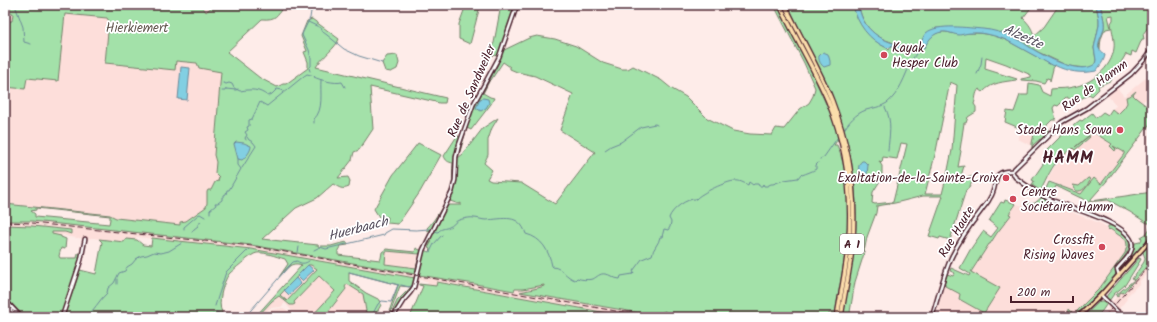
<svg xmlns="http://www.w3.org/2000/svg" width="1157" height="322" font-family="Kalam,sans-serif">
	<rect width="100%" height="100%" fill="#feece9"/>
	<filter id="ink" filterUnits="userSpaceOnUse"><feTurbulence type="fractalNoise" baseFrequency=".025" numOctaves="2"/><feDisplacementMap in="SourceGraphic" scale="8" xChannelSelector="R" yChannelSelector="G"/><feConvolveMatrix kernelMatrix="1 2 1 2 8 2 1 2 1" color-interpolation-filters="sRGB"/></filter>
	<g filter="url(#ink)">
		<path fill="#fddeda" d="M5,5H10L9,13H13L5,70Z
			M64,14L107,18L110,21L105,63L175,70V61L197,63L221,72L214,155L216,162L215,173L219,177L218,181L215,182L211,190L207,192V203L206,207L186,221L181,222L180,225L116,218L110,215L5,204V87L25,89L27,78L58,81Z
			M1148,76L1152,79V95L1142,102L1136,98L1133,95L1136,91L1130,96L1126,101L1127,103L1124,108L1118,114L1112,109L1116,106L1108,96L1117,88L1124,96Z
			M1022,129L1034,134L1032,146L1018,139Z
			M1092,132L1124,152V154L1101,185L1081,194L1047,180L1055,166L1064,156V155Z
			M1044,203L1054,209L1056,205L1063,209L1102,224L1108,229H1110L1126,240L1127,245L1125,253L1099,289L1074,314L1069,309L1068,317H936L944,284H945V286L960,294L959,299L984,313L998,291L971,273L990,243L991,244L997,233L1011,215L1009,214L1016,204L1024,206Z
			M5,221H32L251,245L515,291V289H523L544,285L545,286L538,288L520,292L651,315L655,313L658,314L665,311L666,312L664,317H629L437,282L436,286L427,285L428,281L432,282L280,254L251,249L136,237L137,240L126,239L124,242L93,238L85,239L69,237L63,235L61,236L52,234V232H65L71,230L19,225H5Z
			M386,251L420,255L419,257L417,258L416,268L385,264Z
			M1152,260V267L1139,282V284L1126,297L1127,299L1119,309L1111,316L1101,317L1108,308L1107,307L1108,306L1121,292L1123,293Z
			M308,265H311L318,269L287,302L280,295Z
			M319,276L335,291L311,317H297L285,303L281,307L270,308L266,312L271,315L268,312L271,310L283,308L289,311L296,317H257L272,301L279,296L290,305L294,302Z
			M347,284L363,294L366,311L363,317H324L346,289L345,287Z"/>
		<path fill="#a3e1a9" stroke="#76806a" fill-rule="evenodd" d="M10,5H201L206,12L214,5H284C277,16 276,20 262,19L227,52L260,78L277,87L283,84H286L308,68V62L304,52L307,51L301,36L307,21L312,19L339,39C336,48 322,57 316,67L446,98L445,103H439L436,102L370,87L373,129L359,150L354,152L352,160L338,178L348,177L350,181L349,187C342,190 340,188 333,184L317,198L296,208L262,239L318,245L319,247L320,246H331L338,244L347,242L348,245L341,246L338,250V255L380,260L381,258L382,252L386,249L415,252L416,248L422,251L419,254L386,251L385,264L416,268L418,260L419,261L415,274L251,245L32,221H5V204L110,215L116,218L180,225V222L186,221L206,207L207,203V192L208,190H211L215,182L218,181L219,177L215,173L216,162L214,155L221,72L199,68L197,63L176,61L175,70L105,63L109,21L107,18L65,14L58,81L27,78L25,89L5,87V26L8,25L10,21H12L13,13H9ZM36,208L110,216V219L109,224L35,217V214L31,211L36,210Z
			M466,5H481L479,10L470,44L459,39V24Z
			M501,5H516L498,56L492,55L491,48L494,43Z
			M774,5H778L807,62L826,104L833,98L788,5H853C858,23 870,40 887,48L889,50L892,45L897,46L904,51L924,48C930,36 936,29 951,33C954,33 957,35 960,34C978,32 989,33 1006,40L1052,65H1054L1050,81V79L1047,78L1044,83L1036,81L1021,80V79L1031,77V75L1006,64L986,57L985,69L1017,79L1016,80C1004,82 992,82 983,92L979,89C975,93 976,99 974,104L976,107V112L968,117L966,123H964L960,150L961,151L958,167L964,166L960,179L975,176L969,188L966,190L950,240L940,237L939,239L929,236L943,196H923L895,203L877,206L876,213L867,237L863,257L855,282L850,312L857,317H849V316H847V317H843C847,292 852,267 855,241C858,205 855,166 844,131L834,145H837C858,194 844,263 835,314L829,313V316L833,317H664L666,312L665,311L658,314L655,313L651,315L520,292L538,288L544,286V285L523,289H515L514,291L481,285L419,275L422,258L424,250L429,252L430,249L428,248L432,241L427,247L426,246L446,208L448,205H461V203L459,204L450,201L453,193H455L454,192L457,175V155L474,106L480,95L483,93L498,64L502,51L529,38L537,36L555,39L576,46L603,63L622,69H628L633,66L661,80L672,89L686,97L707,118L733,131L750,134L772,135L776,128L784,129L800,109L809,103L813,96L815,88L804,63L781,19ZM503,62L510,67V69L517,72L535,76L573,94L560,130L595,152L555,204L521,183L491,181L487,179L492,170L484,163L488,155V140L492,128L498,118L483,128L463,154L458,158L467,128L471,130L491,104L494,98L490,97L483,93L490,79L491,80ZM950,82L957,85L952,150L948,170L942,194H925L936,151ZM901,143L907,144L893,202L875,204L872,203L873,192L880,181L882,175V166L879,161L882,162L883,157L897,159Z
			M859,5H999L1002,7L1007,5H1033L1023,18C1029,24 1032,28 1034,36L1044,27L1059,5H1096L1099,19V25L1094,48L1096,60L1095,64L1092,67L1087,68L1068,66L1038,52L1014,37L988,30L959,28H936L923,39L919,47C910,51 907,48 898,45C893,42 887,41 881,38C869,32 860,18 859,5Z
			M1100,5H1152V22L1143,34L1144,39H1142L1136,53L1132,51L1131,56L1126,54L1119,66V68L1110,78L1112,80L1098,86L1099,89L1092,96L1089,94C1080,100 1076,102 1066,97L1063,100L1065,104L1064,105L1061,103L1058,106L1055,105L1053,108L1056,120H1052L1047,125L1046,129L1049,132L1042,140L1040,139L1033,145L1032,148V143L1034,134L1005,122L1007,111L1014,112L1020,95H1028L1029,83L1039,85L1042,92L1050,96L1051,89C1058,88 1066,89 1073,87C1091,84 1112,68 1114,48C1115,41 1112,31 1111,23L1113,20V15L1108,16L1111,28L1106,29C1101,35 1100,43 1100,51C1097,42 1103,37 1104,28C1105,21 1102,12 1100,5Z
			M397,55L399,63L397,69L391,72L385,71L382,63L387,56Z
			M1136,91L1133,95L1136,98L1152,110V121L1106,182L1091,199L1092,201L1152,192V223H1147L1130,212L1108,200L1086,202L1087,201L1056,186L1051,197L1044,193L1049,182L1060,186L1081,194L1094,178L1101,184L1124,154V152L1113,146L1116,149L1115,151L1110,146L1112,144L1093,132L1075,147L1089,136L1090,137L1075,150L1073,148C1069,152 1064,154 1061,157C1051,167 1047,178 1041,190H1039L1032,185L1034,181L1032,180L1050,154L1048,156L1044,153L1059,138L1080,120L1082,121L1092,113L1096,118L1103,112L1108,115L1112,109L1118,114L1124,108L1127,103L1126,97L1130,96Z
			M457,136L461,137L455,153L454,161L455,172L451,192L432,230L428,231L427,228C435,221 450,195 452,185C453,178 452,170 453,163C448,162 446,161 444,156Z
			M418,143L441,155L420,192L398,224L387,223L388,217H379L374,209L393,175Z
			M1088,178H1089L1090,181C1086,187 1083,192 1076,191L1073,185L1079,186Z
			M1042,197L1056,205L1054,210L1044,203L1028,206V204L1035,203Z
			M1005,200L1016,204L1009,214L1011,215L997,233L990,244H989L971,272L1000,288L984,313L959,299L960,294L945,286V284H944L947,274L953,276L955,273L950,271L951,268L969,276L970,274L960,268L970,250L983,231L991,237L998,228L989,221L1001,202L1004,203Z
			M5,225L32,226L71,230V234L65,232H52V234L61,236V237L66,239L65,249L61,248L59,256L60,258H77L78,253H82L60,317H23L5,298Z
			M1152,225V250L1150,252L1148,259H1152V260L1123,293L1121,292L1117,297L1116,295L1134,280L1132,279L1144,262L1145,258L1143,252L1148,247L1144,244L1123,268H1121L1122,266C1129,258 1134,254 1135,243L1140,242L1142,239L1141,237L1146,234Z
			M1108,226C1113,225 1116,228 1120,231C1133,240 1131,248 1122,260C1120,262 1117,265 1116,268C1115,270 1116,274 1115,277L1075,317H1068L1069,309L1074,314L1099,289L1125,253L1127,245L1126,240L1110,229L1109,230L1108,229Z
			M152,238L251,249L280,254L415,278L413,288L394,311L393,310L397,301L411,287L400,286L391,311L393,313L392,317H389L392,313L390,309L398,285L349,272V281L366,293L380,300L381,305L374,317H363L366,311L363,294L347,284L345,287L346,289L324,317H311L335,291L319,276L294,302L295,304L293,305H290L279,296L272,301L257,317H255L302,265C290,261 287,269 279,277L288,264L285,259C277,257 261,250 254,254C250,256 233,270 229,274C223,282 217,304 222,312L221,315L216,317H64L80,270L96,274L102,242L99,239L124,242L126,239L137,240L143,245L151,246ZM308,265H311L317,269L287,301L280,295Z
			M1139,258L1141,259L1140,261L1125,285L1114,294L1106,305L1102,311L1096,317H1083L1100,301H1103L1105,302L1108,299L1106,297L1108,294Z
			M437,282L629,317H410L423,286L419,285V284L436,286Z"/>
		<path fill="#82cfe2" stroke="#6c8999" d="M853,5H859C861,27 878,39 896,44C902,45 907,50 913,49C922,48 921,38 926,33C937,23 969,28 983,29C993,30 1004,33 1013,37C1021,40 1028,47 1036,51C1050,59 1081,75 1095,64L1096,60L1094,48L1099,25V19L1096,5H1100C1102,12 1105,21 1104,28C1102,39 1092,46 1105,55C1104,61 1100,66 1096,71C1081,74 1068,72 1054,65L1053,66L1006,40C996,36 983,32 972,33C968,33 964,34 960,35C954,35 948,31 942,32C923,35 930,56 907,52C903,51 899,50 897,46L892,45L891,47L887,48C869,40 857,24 853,5Z
			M823,52L828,54L830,61V65L824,67C821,65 818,60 819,56Z
			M181,67L190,68L187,100L178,99Z
			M483,98L488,99L489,103L486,108L481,111L476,108L480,99Z
			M236,142L244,143L251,146C251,151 246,157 242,160L238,159L234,144Z
			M862,161H864L868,165L867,175L865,179H862L859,177C859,172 857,164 862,161Z
			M308,265L314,270L302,281L297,276Z
			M296,278L301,284L289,295L284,290Z"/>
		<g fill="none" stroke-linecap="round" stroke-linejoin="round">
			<path stroke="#6c8999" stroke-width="1" d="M16,5V8L23,27L24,42L31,44
				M308,22L321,28L323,32L327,35L344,49L359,56L382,63
				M891,47L897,49L898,52L895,53
				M912,60L917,52
				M911,65L912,67L915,64
				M310,71L309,68L311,66V58L309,50L302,35L303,32L310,18L312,5
				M977,74L981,64L982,57
				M223,83H224L226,84L229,83L232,84L234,88L240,91C252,89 258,89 268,96L272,94L277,89L282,90L283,91
				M222,91H225L226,89L236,90L238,89
				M885,107C893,122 889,135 888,151
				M314,123V119C324,110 320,92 321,80
				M843,131C849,122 855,114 866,110C873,108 881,107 887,103C899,94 905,76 911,62
				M246,140L245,138L247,135L245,132L248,130L247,127L249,126V120L252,119L260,102L267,106L304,76L307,74L315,76L314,77C320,80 335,84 342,82L345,87
				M605,150L611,146L621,142L641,127L655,124L657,125
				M820,159L824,157L838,137
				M242,168L256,146L253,142L249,140L247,137
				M210,213V210L216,205L215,203H218L222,200V197H224V195L226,194L227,190H229L241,169L238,165V159
				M184,229V227L198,215L200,214L205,217
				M435,231L438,232C441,228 445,229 449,227C453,226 455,221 459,220C461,219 472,217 474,218C478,218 482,220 486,220C504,219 519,213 526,234C542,238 549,251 552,266L553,267C562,268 566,277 575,280L577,278C581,280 588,280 593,279C597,277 600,273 605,274C610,274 614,279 620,279L621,276L633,274L634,273L633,271L642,259L652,255C653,248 659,244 660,237H662L664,229L668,230L670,227L671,222L669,218C672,209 687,198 696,199C701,193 727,181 735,181C739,180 744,183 748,185L749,182L753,185L754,184H758L759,186H762L763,184L764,186H767L771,184H773L784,180L798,178L801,174L802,175C807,173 811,172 816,169V165L818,163
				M192,232L194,229L198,226V224L201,222
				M314,250L320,247L326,249L384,235L385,233L392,229L416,230L429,229L432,230
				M298,252L299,247
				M430,252L434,244L442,235
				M349,272L399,285
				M117,284V279
				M401,285L409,287L413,285
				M215,306L226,272L249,249
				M216,312L229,317
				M86,317C94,311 99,300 107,293L108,288L114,283L119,273L125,271L127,267L132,264L136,259L141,256L147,255L154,252L161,253L169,251L182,243
				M212,317L213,314
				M245,317L289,266L293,262L297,261C301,264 305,264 309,261
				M371,317L378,304L382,301L391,302L398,285"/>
			<defs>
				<path id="secondary" d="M1012,171L1062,122L1087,108L1131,74L1144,60L1152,49
					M1012,171L1015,177C1025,185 1037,193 1049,199C1066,207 1128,222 1132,243C1134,254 1123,261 1117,269L1119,276
					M1101,295L1107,301
					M5,300L21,317
					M5,305L17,317
					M5,311L9,308
					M1118,312L1121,317
					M5,314L9,312L11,310
					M62,317L81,260L85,239
					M393,317L403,301L410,293L414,287L423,250L452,192L455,180L456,157L459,145L473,105L499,57L517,5
					M932,317C938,297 943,277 951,258C959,241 970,225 981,211C984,206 988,203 990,198C999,185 990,170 1012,171"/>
				<path id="primary" d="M1078,317L1101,295L1152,238"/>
				<path id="highway" d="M780,5C795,38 814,68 828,101C846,144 852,192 849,239C847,265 841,291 837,317
					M785,5C800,37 819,68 832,101C849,145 856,192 853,239C851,265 845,291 841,317"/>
			</defs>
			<use href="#secondary" stroke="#4a1f2b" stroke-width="5.5"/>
			<use href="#primary" stroke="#4a1f2b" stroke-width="6"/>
			<use href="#highway" stroke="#4a1f2b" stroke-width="6"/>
			<use href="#secondary" stroke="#fff" stroke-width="2.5"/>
			<use href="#primary" stroke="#fbddab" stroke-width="3"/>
			<use href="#highway" stroke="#fbddab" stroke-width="3.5"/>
			<path stroke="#4a1f2b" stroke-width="1" stroke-dasharray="6 3" stroke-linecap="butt" d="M5,222L32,223L252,246L649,317
				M1104,317L1152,262"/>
			<defs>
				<path id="secondary-bridge" d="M1107,301L1118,312"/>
			</defs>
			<use href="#secondary-bridge" stroke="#4a1f2b" stroke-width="5.5" stroke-linecap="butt"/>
			<use href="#secondary-bridge" stroke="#fff" stroke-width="2.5"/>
		</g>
	</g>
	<g fill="#d1495b" stroke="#fff" stroke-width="1.5">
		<circle cx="884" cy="55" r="4"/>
		<circle cx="1120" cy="130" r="4"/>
		<circle cx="1006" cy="178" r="4"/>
		<circle cx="1013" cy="199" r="4"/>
		<circle cx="1102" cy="247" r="4"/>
	</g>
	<g text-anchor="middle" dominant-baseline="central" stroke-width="3.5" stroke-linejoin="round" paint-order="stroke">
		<rect fill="#fff" stroke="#80626b" stroke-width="1" x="840" y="234" width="24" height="20" rx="3"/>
		<g font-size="12" font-weight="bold" fill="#4a1f2b">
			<text x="852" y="244">A 1</text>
		</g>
		<g font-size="13" fill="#655951" stroke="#fff">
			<text x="137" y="28">Hierkiemert</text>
		</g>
		<g font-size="13" fill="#4a1f2b" stroke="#fff" text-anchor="end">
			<text x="892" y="48" text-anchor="start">Kayak<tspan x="892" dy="15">Hesper Club</tspan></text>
			<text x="1112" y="130">Stade Hans Sowa</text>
			<text x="998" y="178">Exaltation-de-la-Sainte-Croix</text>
			<text x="1021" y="192" text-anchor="start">Centre<tspan x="1021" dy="15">Sociétaire Hamm</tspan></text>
			<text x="1094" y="240">Crossfit<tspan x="1094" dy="15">Rising Waves</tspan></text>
		</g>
		<g font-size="13" fill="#4a1f2b" stroke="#fff">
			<text transform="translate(1095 86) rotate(-36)">Rue de Hamm</text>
			<text transform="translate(472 91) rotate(-66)">Rue de Sandweiler</text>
			<text transform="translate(957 232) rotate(-59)">Rue Haute</text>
		</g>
		<g font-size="14" font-style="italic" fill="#5b5462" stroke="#fff">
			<text transform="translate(1023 37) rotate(24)">Alzette</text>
			<text transform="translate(358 229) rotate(-15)">Huerbaach</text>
		</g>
		<g font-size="17" font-weight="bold" letter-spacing="1" fill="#4a1f2b" stroke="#fff">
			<text x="1068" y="158">HAMM</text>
		</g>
	</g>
	<rect width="1157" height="322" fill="none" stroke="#fff" stroke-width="20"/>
	<rect x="10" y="10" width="1137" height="302" fill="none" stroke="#4a1f2b" stroke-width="1.5" filter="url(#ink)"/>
	<path d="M1011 296v6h62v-6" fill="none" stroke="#4a1f2b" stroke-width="2"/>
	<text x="1017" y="296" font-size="12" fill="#4a1f2b" stroke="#ffffff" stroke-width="3" paint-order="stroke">200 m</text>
</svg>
